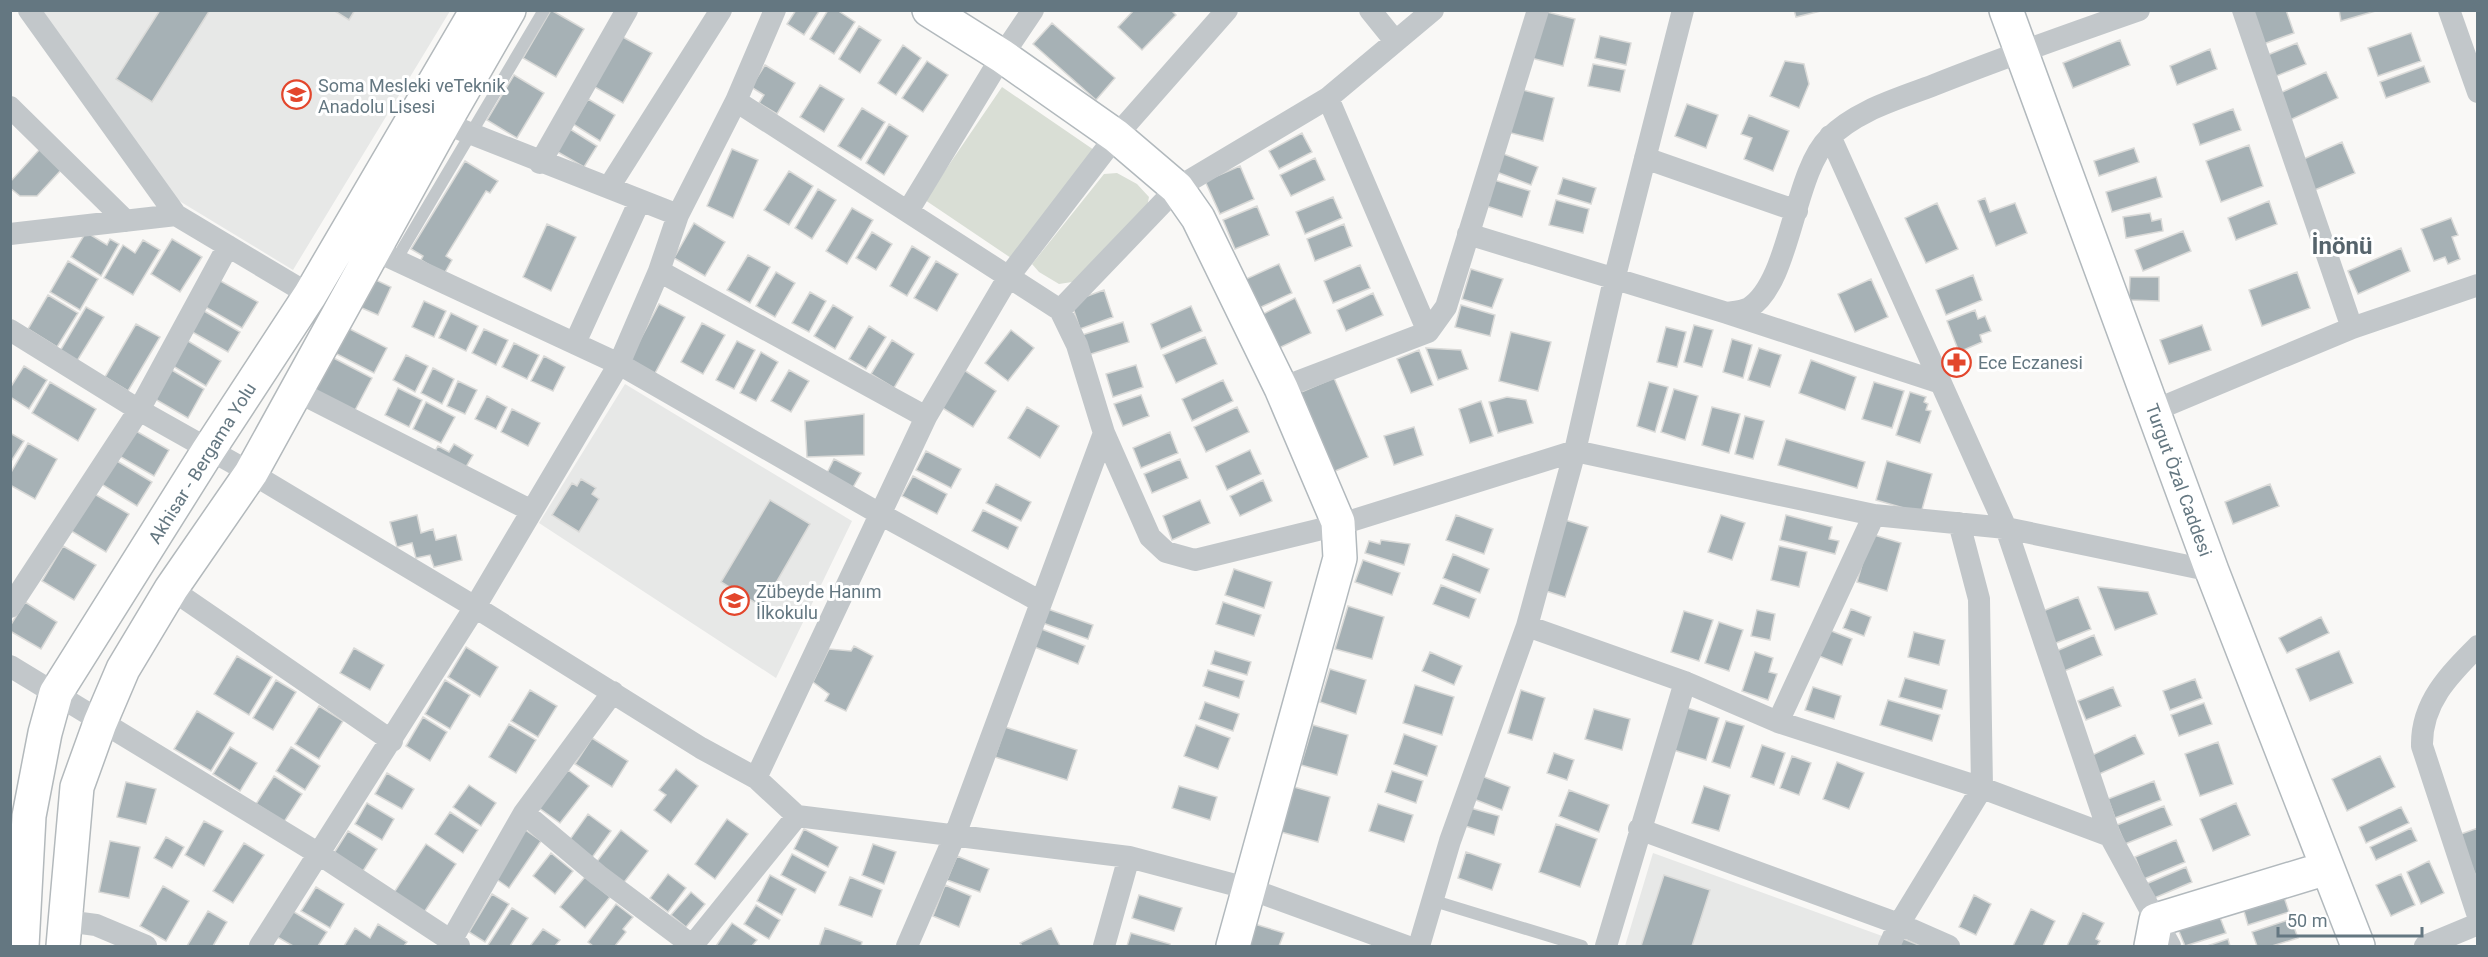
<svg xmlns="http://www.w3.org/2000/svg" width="2488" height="957" font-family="Roboto,sans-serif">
	<rect width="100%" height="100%" fill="#f9f8f6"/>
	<path fill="#e7e8e7" d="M27,11H450L293,270L143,179Z
		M625,384L852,521L776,678L539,523Z
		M1653,853L1896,941L1893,946H1625Z"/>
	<path fill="#d9ded5" d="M1002,87L1094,150L1011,258L925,200Z
		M1117,173L1137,184L1149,197L1146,212L1085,280L1059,284L1039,272L1032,264L1104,174Z"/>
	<path fill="#a6b1b5" stroke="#dadad8" stroke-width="1.5" d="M160,10H210L152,102L116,79Z
		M333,10H355L349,20Z
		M551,10L584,29L556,77L523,58Z
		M796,10H820L804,35L787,24Z
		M828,10H837L855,22L834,54L810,39Z
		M1134,10H1171L1176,15L1142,50L1118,27Z
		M1794,10H1825L1796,17Z
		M2245,10H2286L2294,33L2258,46Z
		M2339,10H2379L2341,21Z
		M1543,11L1575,19L1563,66L1531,58Z
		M1052,23L1115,78L1096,100L1033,44Z
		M859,26L881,40L860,73L839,59Z
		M2411,33L2421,61L2378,76L2368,48Z
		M621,36L652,53L623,103L593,86Z
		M1600,36L1631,43L1626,65L1595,58Z
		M2120,40L2130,65L2073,88L2063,63Z
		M2297,43L2306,64L2274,77L2265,56Z
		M903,45L921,58L896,95L878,83Z
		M2210,49L2217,69L2177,85L2170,66Z
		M927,61L948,75L923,112L902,98Z
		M1785,61L1804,64L1809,84L1799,108L1770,96Z
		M1593,64L1625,70L1620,92L1588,86Z
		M765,65L795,83L777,114L759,103L764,95L751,87Z
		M2424,66L2430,82L2386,98L2380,82Z
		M2326,72L2338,98L2290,120L2278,94Z
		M514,75L544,93L517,138L487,120Z
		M820,85L844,99L824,132L800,117Z
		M1519,89L1554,98L1543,141L1507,132Z
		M588,99L615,115L600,141L573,124Z
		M1687,104L1718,115L1706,148L1675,136Z
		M862,108L885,122L861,160L838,146Z
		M2233,109L2241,130L2200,145L2193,124Z
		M1749,115L1789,131L1773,171L1744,159L1752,138L1741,134Z
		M889,124L908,136L884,175L866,163Z
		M570,129L597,146L584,167L556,151Z
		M1302,133L1312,152L1279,169L1269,151Z
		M2342,142L2355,173L2310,192L2297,162Z
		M2249,145L2263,186L2221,202L2206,161Z
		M2134,148L2139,162L2099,176L2094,161Z
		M40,149L62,169L37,196H20L10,188V182Z
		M732,149L758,160L733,218L707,206Z
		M1501,153L1538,167L1531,185L1494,171Z
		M1315,158L1325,180L1291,196L1280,175Z
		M465,161L498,181L490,193L486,191L446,256L452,260L444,274L421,260L423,256L411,249Z
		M1240,166L1254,199L1220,214L1205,181Z
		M789,171L813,186L789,225L764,210Z
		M2156,177L2162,197L2112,212L2106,192Z
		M1563,178L1596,188L1591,204L1558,194Z
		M1491,179L1530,191L1522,217L1483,205Z
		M818,189L836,200L812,239L795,228Z
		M1333,197L1342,218L1305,234L1296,212Z
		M1985,198L1990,212L2015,203L2027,233L1996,246L1978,201Z
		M1556,200L1589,209L1583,233L1549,225Z
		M2269,201L2277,224L2236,240L2228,218Z
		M1937,203L1958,249L1926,263L1905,218Z
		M1257,206L1269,235L1235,249L1223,220Z
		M852,208L873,220L847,264L826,251Z
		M2150,213L2152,221L2161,219L2163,231L2126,238L2123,217Z
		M2451,218L2458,235L2452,237L2460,259L2448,264L2445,257L2434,261L2421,229Z
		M694,223L725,242L705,276L674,258Z
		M547,224L576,237L551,291L523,277Z
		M1344,224L1352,246L1315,261L1307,239Z
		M2183,231L2191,251L2143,271L2135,250Z
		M86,232L107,245L110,239L119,244L101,276L71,257Z
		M872,232L892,244L876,270L856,258Z
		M172,239L202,257L180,292L151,274Z
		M143,240L160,250L133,295L104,278L123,245L135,253Z
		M912,246L930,257L907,296L890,286Z
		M2401,248L2410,271L2358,294L2348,271Z
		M748,255L770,267L750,303L727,290Z
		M68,261L98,279L80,310L50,292Z
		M936,261L958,274L937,311L914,298Z
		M1279,264L1292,293L1259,308L1246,279Z
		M1360,265L1370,288L1333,303L1324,281Z
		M1471,269L1503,279L1492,308L1462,299Z
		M776,272L795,283L775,317L756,306Z
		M2297,272L2310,308L2262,326L2249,290Z
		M361,273L391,287L378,315L348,302Z
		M1973,275L1982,300L1946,315L1936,290Z
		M2130,277H2159V301L2129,300Z
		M217,279L258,302L242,328L202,305Z
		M1871,279L1888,317L1855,332L1838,294Z
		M1104,290L1113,317L1080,329L1071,302Z
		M810,292L826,301L809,332L792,323Z
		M1373,293L1383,315L1346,331L1337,310Z
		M48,295L78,313L57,347L28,329Z
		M1295,298L1311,333L1279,348L1263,314Z
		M424,301L446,311L434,337L412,327Z
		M659,304L685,317L654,375L629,361Z
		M833,305L853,317L835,349L814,336Z
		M1461,305L1495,315L1490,336L1455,327Z
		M1191,306L1202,331L1161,349L1151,324Z
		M86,307L104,317L77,361L60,351Z
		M199,308L240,332L228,352L187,329Z
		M1975,310L1978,319L1985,316L1991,331L1980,335L1982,342L1959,352L1947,321Z
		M451,313L478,326L466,351L439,338Z
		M1123,322L1129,342L1088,355L1082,335Z
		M702,323L725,335L703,374L681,362Z
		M136,324L160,337L128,391L105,377Z
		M342,325L387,348L374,373L329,350Z
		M1694,325L1713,330L1702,367L1684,362Z
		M2202,325L2211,350L2169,364L2160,340Z
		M869,326L886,337L866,369L849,359Z
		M1666,327L1686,332L1677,367L1657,362Z
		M484,329L508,340L496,365L472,353Z
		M1011,330L1034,348L1008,381L985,363Z
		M1511,332L1551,342L1538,391L1499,381Z
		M1205,337L1217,364L1176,383L1163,355Z
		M183,338L221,361L206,386L168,363Z
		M1732,339L1752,345L1743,378L1723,372Z
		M892,340L914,354L894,388L871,374Z
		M737,341L755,350L734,389L716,380Z
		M514,343L539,355L527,379L502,367Z
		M1426,348L1461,350L1468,369L1438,380Z
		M1759,348L1781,355L1770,387L1748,380Z
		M1419,350L1433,385L1411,393L1397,359Z
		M761,352L778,362L756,401L740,393Z
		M326,354L372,378L353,414L307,390Z
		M406,355L428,366L415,392L393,380Z
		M544,356L565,367L553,391L531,381Z
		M1811,360L1856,377L1845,410L1799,393Z
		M1136,365L1143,387L1113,397L1106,374Z
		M24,366L47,380L29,409L10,397V388Z
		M165,366L204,389L188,418L148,395Z
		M433,368L454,379L442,404L421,393Z
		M789,370L809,381L791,412L771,401Z
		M964,370L996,391L973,427L941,407Z
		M1334,378L1368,457L1333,472L1299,393Z
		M1223,380L1233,401L1192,421L1182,399Z
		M458,381L477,390L465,414L447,406Z
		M50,382L96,409L78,441L32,413Z
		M1649,382L1668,387L1655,432L1637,426Z
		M1874,382L1904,391L1892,428L1862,419Z
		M398,388L422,400L409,427L385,415Z
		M1674,389L1698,396L1685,440L1661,432Z
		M1910,392L1926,397L1924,402L1928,404L1926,410L1931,411L1920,443L1896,435Z
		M1141,395L1149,416L1123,426L1114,404Z
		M487,396L507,407L496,429L475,419Z
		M1507,397L1526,400L1533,423L1498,433L1489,402Z
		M1481,401L1493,436L1470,443L1459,409Z
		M426,402L455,417L441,443L413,429Z
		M1027,407L1059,426L1040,458L1008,438Z
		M1237,407L1249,432L1206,452L1194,427Z
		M1712,407L1740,414L1729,453L1702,445Z
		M512,409L540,423L528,446L501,432Z
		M864,414V455L807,457L805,421Z
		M1745,416L1764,421L1753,459L1735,454Z
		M129,427L169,450L154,476L114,453Z
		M1414,427L1423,455L1394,465L1384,436Z
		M1170,432L1178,453L1141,468L1133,448Z
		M10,433L24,441L10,463Z
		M1786,439L1865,462L1857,488L1778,465Z
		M28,443L57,459L35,499L10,485V474Z
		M454,444L473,455L463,472L433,454L438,446L449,452Z
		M1250,450L1261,474L1227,490L1216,466Z
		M926,451L961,469L951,488L916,470Z
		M112,458L152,482L137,506L98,482Z
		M834,459L861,473L852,489L826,475Z
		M1180,459L1188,478L1152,493L1144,474Z
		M1887,461L1932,474L1921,513L1876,500Z
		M913,476L947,494L937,514L902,496Z
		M581,479L596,488L592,494L599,499L579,532L552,515L572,483L577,486Z
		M1263,480L1272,501L1240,516L1230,496Z
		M996,484L1031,502L1021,521L986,503Z
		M2270,484L2279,506L2233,524L2225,502Z
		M91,492L129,514L106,552L68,529Z
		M770,500L810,524L762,607L721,582Z
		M1200,500L1210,523L1172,540L1163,516Z
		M983,510L1018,527L1008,549L972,531Z
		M417,515L421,533L433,529L436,540L456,535L462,560L434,567L430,555L416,558L412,543L397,547L390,522Z
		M1456,515L1493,529L1484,554L1446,540Z
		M1721,515L1745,523L1732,560L1708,552Z
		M1786,515L1832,527L1829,539L1839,541L1835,554L1780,540Z
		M1565,520L1588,527L1565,597L1543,590Z
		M1871,534L1901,543L1887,591L1857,582Z
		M1381,540L1410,544L1404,565L1365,553L1369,541L1380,544Z
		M63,546L96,565L74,600L42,581Z
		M1779,546L1807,552L1799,587L1771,580Z
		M1453,554L1489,569L1480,593L1443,578Z
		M1363,560L1400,573L1392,595L1355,582Z
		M1234,569L1272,582L1264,608L1225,595Z
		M1441,585L1476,599L1469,618L1433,604Z
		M2098,587L2148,592L2157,614L2115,630Z
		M2078,597L2091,629L2051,645L2038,613Z
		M25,602L57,622L41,649L10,631V626Z
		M1223,602L1261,615L1254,636L1216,624Z
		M1348,606L1384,617L1372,659L1335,649Z
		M1045,608L1093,625L1088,639L1040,622Z
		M1851,609L1871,617L1864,636L1843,628Z
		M1757,610L1775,614L1770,640L1751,636Z
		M1684,611L1713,620L1699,661L1671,652Z
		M2321,617L2329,633L2287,653L2279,638Z
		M1719,622L1743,630L1729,671L1705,663Z
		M1039,628L1085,646L1078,664L1032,646Z
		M1829,630L1852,639L1842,665L1819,656Z
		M1914,632L1945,640L1939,665L1908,657Z
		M2094,635L2102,655L2062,672L2054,652Z
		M854,646L873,656L846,711L825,701L829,694L813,682L829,649L851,651Z
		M466,647L498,667L480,697L448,677Z
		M354,648L384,665L370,690L340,673Z
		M1215,651L1251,662L1247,675L1211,664Z
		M2339,651L2353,683L2310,701L2296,669Z
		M1430,652L1462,666L1454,685L1422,671Z
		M1755,652L1773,658L1769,672L1777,674L1768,700L1742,691Z
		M237,656L272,677L249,715L214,694Z
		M1330,669L1366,680L1356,714L1320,702Z
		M1208,670L1244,681L1239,698L1203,686Z
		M1905,678L1947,690L1942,709L1899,697Z
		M2195,679L2202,698L2170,710L2163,691Z
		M276,680L296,692L273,730L253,718Z
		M445,680L470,695L450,729L425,714Z
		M1415,685L1454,697L1442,735L1403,723Z
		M1813,687L1841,696L1834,719L1805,710Z
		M2113,687L2121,706L2086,720L2078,701Z
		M530,690L557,706L538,737L511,721Z
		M1521,690L1545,698L1532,740L1508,733Z
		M1888,700L1940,715L1932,741L1880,725Z
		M1205,702L1239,714L1233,731L1199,719Z
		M2204,703L2212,724L2179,736L2171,715Z
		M319,706L343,721L319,759L295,744Z
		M1681,706L1719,718L1706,760L1667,748Z
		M1594,709L1630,719L1622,750L1585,739Z
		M197,711L234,733L211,771L174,749Z
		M423,717L447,732L430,761L406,746Z
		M1726,721L1744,726L1730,768L1712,762Z
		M509,724L536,740L516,773L489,757Z
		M1196,725L1230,738L1218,769L1184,756Z
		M1313,725L1348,735L1337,775L1301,765Z
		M1005,727L1077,750L1067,780L995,757Z
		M1404,734L1437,746L1427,776L1394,764Z
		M2135,735L2144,754L2097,775L2088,757Z
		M592,738L628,761L612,787L575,764Z
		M2218,742L2233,784L2200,796L2185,754Z
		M1762,745L1785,753L1774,785L1751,777Z
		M230,747L257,763L240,791L213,774Z
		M291,747L320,766L305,790L276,771Z
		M1554,753L1574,760L1567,780L1547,773Z
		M1792,756L1811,763L1799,795L1780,788Z
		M2380,756L2395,787L2347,811L2332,779Z
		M1837,762L1864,773L1849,809L1823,799Z
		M676,769L698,786L671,823L654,810L666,795L659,790Z
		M568,770L589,786L560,823L539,808Z
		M1392,771L1423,781L1416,803L1385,792Z
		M387,773L414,789L402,809L375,794Z
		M1479,775L1510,787L1502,810L1471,798Z
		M274,776L302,794L284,822L256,804Z
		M2154,781L2161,800L2115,818L2108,799Z
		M126,782L156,789L146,824L117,817Z
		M469,785L496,803L481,826L453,807Z
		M1179,786L1217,797L1210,820L1172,808Z
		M1704,786L1730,795L1719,831L1692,823Z
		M1294,787L1330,797L1318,842L1281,832Z
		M1569,790L1609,805L1599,832L1559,816Z
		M367,803L394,819L382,840L355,824Z
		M2236,803L2250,835L2213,851L2200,819Z
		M1378,804L1413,815L1404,842L1369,831Z
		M2164,806L2172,825L2125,844L2117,825Z
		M1467,807L1499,816L1494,835L1462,825Z
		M2401,807L2409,823L2366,843L2359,827Z
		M450,812L478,830L463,853L435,834Z
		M588,814L611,831L591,859L568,842Z
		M727,819L748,834L715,879L695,864Z
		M204,821L223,831L204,866L185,855Z
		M1556,824L1597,839L1580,887L1539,872Z
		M2411,828L2417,841L2376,860L2370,847Z
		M2478,828V881L2458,835Z
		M524,829L541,841L509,888L492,876Z
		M804,829L838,847L828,867L794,849Z
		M621,830L648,851L622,885L595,864Z
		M348,831L377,849L363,871L334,853Z
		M166,837L184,847L172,868L154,858Z
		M2176,840L2185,862L2144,879L2135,857Z
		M110,841L140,847L129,898L99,892Z
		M244,843L264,855L233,903L213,891Z
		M426,844L456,864L423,914L393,894Z
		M873,844L896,852L884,884L862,875Z
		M1466,852L1501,864L1492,890L1458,878Z
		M551,853L573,871L555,894L533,876Z
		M792,854L826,872L815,893L781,875Z
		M957,856L989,869L980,892L947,880Z
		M2429,861L2444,893L2421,904L2407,872Z
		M2186,867L2192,882L2152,899L2146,884Z
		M668,874L686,888L668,912L650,898Z
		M2401,874L2415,905L2391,916L2376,885Z
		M770,875L796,889L782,915L757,901Z
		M1664,875L1710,890L1692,946H1641Z
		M585,877L610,897L585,928L560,907Z
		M850,877L882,890L872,917L839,905Z
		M945,885L971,896L959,927L933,916Z
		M163,886L189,901L166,941L140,926Z
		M316,887L344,904L330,928L301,911Z
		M2281,888L2289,912L2248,925L2241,901Z
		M691,892L705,904L686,927L671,915Z
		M492,894L509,904L485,942L469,932Z
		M1139,895L1182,908L1174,931L1132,918Z
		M1974,895L1991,904L1976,935L1959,927Z
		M616,904L633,917L623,929L626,932L615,946H593L588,942Z
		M756,905L780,920L769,939L744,924Z
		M2216,907L2226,933L2185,946L2176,924Z
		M512,908L528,918L510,946H491L488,945Z
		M289,909L327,932L318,946H293L274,935Z
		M2031,909L2055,921L2043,946H2013Z
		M208,911L227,922L213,946H187Z
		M2083,913L2104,923L2096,939L2100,941L2097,946H2067Z
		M2291,919L2298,938L2272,946H2257L2252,932Z
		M1248,922L1284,933L1279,946H1240Z
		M732,923L757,940L752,946H716Z
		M378,924L407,942L404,946H344L355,928L370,938Z
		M825,928L862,942L861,946H819Z
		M1051,928L1060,946H1022L1020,943Z
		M543,929L560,940L555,946H530Z
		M1131,933L1170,944V946H1127Z
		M1899,937L1921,946H1895Z
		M2228,939L2230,946H2207Z"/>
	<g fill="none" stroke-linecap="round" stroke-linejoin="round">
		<defs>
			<path id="secondary" d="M929,10L1002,56L1116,136L1177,188L1198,218L1281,388L1338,522L1340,558L1233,946
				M2006,10L2212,571L2358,946
				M2151,946L2156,920L2327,868"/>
			<path id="primary" d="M22,946L29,816L45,733L56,693L208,451L310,295L477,10
				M63,946L77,787L100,723L123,669L171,589L251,473L444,123L509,10"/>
		</defs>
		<use href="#secondary" stroke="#b2b9bd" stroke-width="36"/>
		<use href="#primary" stroke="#b3b9bc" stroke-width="36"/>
		<path stroke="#c2c7ca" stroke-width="12" d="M396,260L544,10
			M1431,900L1582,946"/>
		<path stroke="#c2c7ca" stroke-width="22" d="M29,10L176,215L310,295
			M1370,10L1395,41
			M2449,10L2478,92
			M1328,98L1428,332
			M736,101L1060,310L1077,345L1104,433L1150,537L1166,552L1195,560L1338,525L1575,451L1874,515L2006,528L2212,571
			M10,107L126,221
			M444,123L678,215
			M1830,136L2006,528L2110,836L2170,946
			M1645,158L1797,211
			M540,163L627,10
			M609,187L721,10
			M908,211L1002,56L1033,10
			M10,234L176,215
			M1468,234L1727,313C1733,312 1743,311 1749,308C1791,282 1793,173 1829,138C1857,110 1898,99 1934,85C2002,58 2070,34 2139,10
			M374,250L619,364L880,514L1041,602
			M659,271L926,417
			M1060,310L1177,188L1328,98L1433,10
			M1727,313L1941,383
			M2352,328L2478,285
			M10,330L139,410L251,473L475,607L701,748L756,778L797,816L1129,857L1250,889L1406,946
			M575,343L640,200
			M1281,388L1428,332L1446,307L1538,10
			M296,391L532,511
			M2153,411L2352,328L2243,10
			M171,589L392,741
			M10,607L139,410L228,246
			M1527,626L1685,682L1778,722L1982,788L2110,836
			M2478,646C2449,675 2421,703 2422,746L2478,916
			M10,666L319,854L459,946
			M1778,722L1874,515
			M756,778L926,417L1009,276L1116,136L1227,10
			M524,813L598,875L693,946
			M1639,829L1899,924L1949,946
			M66,921L96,925L146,946
			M260,946L475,607L619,364L659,271L678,215L736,101L775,10
			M448,946L524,813L613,692
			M692,946L797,816
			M907,946L955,835L1104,433
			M1104,946L1129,857
			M1419,946L1450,841L1527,626L1575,451L1614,280L1683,10
			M1606,946L1685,682
			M1889,946L1899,924L1982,788L1979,599L1959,523
			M2425,946L2478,924"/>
		<use href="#secondary" stroke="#fff" stroke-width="33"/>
		<use href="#primary" stroke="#fff" stroke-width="33"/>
	</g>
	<defs>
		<symbol id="school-ring" viewBox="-11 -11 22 22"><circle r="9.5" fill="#fff" stroke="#e3462c" stroke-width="1.5"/><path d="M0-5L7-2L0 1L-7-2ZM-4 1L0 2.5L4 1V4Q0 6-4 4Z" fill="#e3462c"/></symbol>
		<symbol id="pharmacy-ring" viewBox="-11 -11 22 22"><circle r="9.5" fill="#fff" stroke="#e3462c" stroke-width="1.5"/><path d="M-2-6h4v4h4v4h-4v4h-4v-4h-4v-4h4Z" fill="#e3462c"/></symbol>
	</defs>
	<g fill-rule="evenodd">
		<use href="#school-ring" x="280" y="78" width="33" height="33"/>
		<use href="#pharmacy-ring" x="1940" y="346" width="33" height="33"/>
		<use href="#school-ring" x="718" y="584" width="33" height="33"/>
	</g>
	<g text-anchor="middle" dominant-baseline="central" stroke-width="6" stroke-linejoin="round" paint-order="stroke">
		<g font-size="18" fill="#647781" stroke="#fff" text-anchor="start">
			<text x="318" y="85">Soma Mesleki veTeknik<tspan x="318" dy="21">Anadolu Lisesi</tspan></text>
			<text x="1978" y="362">Ece Eczanesi</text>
			<text x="756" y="591">Zübeyde Hanım<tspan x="756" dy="21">İlkokulu</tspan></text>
		</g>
		<g font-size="18" fill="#647781" stroke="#fff">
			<text transform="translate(202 463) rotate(-58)">Akhisar - Bergama Yolu</text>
			<text transform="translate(2179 480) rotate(70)">Turgut Özal Caddesi</text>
		</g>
		<g font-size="24" font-weight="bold" fill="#56646c" stroke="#fff">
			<text x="2342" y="246">İnönü</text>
		</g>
	</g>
	<rect width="2488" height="957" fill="none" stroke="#647781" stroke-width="24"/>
	<path d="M2278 927v9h144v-9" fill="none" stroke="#647781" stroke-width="3"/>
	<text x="2287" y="927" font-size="18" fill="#647781" stroke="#ffffff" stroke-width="4.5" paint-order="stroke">50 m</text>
</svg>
